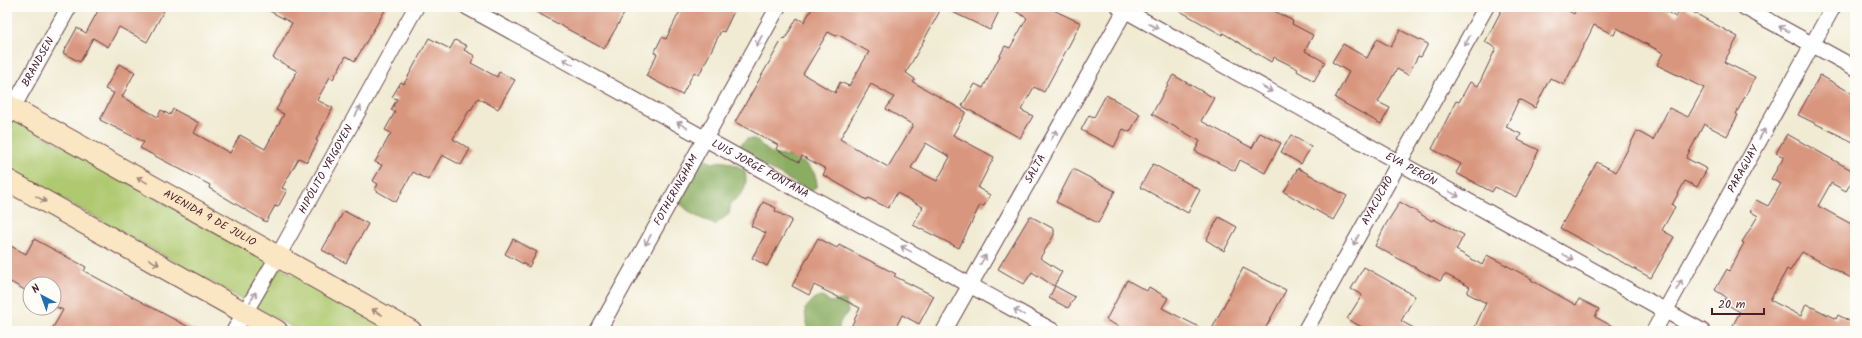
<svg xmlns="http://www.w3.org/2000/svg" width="1862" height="338" font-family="Kalam,sans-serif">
	<rect width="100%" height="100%" fill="#fdfcf7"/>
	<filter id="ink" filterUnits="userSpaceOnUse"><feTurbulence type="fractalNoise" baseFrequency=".025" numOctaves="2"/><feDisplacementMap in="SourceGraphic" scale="8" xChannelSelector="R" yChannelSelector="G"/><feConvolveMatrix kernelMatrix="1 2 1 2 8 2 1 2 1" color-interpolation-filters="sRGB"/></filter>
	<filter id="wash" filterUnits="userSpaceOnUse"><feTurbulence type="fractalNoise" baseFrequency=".012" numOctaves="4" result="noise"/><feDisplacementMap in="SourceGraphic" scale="16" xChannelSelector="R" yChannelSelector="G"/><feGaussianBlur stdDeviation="0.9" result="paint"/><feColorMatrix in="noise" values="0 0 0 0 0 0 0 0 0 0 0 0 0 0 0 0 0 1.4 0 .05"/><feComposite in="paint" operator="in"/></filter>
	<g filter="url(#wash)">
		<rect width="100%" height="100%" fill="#f1ebd3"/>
		<path fill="#afc96f" stroke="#7c744d" d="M7,115L394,331H299L7,168Z"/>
		<path fill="#8bad62" stroke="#6a6646" d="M747,139H754C762,144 765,150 774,154C778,156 782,155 786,156C802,160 817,167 817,186L811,192L739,152L740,145Z
			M707,159L712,163C725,159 735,164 745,171C748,186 744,195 731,202L729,214L715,225L692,214L676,200L700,161Z
			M820,296L831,302L840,300L846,301L848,312C843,318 837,323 840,331L807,330L805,309L814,299Z"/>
		<g id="blocks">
			<path fill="#d9967e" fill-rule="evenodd" d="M100,7H166L147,42L119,27L108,47L93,38L80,62L63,53L77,28L86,33Z
				M262,7H387L355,61L346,56L333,79L330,77L317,100L333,108L316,140L318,141L307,162L299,158L282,188L287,190L278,207L275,206L266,222L209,188L210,185L140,148L144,142L100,120L114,93L105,89L119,64L135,72L122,97L158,117L161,110L170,115L173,109L199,123L194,133L230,153L240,135L265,149L284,114L276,110L297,71L273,58L292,23Z
				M527,7H628L604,49Z
				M682,7H736L724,32L721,31L699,75L694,72L682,95L646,76L657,54L654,53L662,37L666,39Z
				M813,7H1001L990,30L942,7L906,73L915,79L913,82L966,112L953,135L994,157L978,188L990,195L984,206L980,205L959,248L913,225L923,207L897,193L888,208L868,198L867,200L823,175L826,169L802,156L799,162L776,149L778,145L735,122L783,38L785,39L797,18L804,22ZM828,32L836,36L837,34L869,52L849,86L840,82L835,93L803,74ZM871,84L894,97L886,109L913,125L888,167L840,139ZM926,143L950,157L937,181L911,168Z
				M1008,7H1047L1081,23L1044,92L1034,87L1021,110L1033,116L1020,138L962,106L975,84L983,88L1005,46L1010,48L1027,18Z
				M1173,7H1267L1293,21L1292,24L1313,35L1305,51L1325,62L1314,81L1297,71L1298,69L1274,57L1271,62L1223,33L1222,35Z
				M1503,7H1561L1574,14L1577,7H1658L1676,17L1681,7H1684L1738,37L1724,62L1755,77L1736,114L1738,115L1727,136L1704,124L1686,158L1707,169L1697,187L1685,181L1672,205L1675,207L1662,230L1674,237L1651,278L1560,228L1597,162L1616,172L1637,131L1653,140L1669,108L1688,117L1704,88L1657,65L1663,53L1617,28L1614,35L1594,25L1564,85L1550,78L1535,108L1519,99L1506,127L1521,134L1518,140L1539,150L1516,197L1495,187L1492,192L1456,173L1461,164L1432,149L1456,101L1459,102L1470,82L1478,86L1496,48L1485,42Z
				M1400,30L1428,44L1421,57L1418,56L1408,75L1397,69L1378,102L1390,108L1381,124L1335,98L1349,72L1332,62L1343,44L1367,58L1377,39L1391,47Z
				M429,38L450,49L455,40L467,46L464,50L475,56L471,63L497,77L499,72L515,80L498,109L478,98L471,110L470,109L453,139L470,149L461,165L442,155L428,180L413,172L396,202L375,190L378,184L373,181L382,165L375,162L391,133L385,130L395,112L391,110L397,99L392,97L401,82L404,84Z
				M1173,75L1214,98L1201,121L1252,148L1260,133L1281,143L1265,173L1240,160L1235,171L1195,151L1200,141L1152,114Z
				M1820,75L1855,95V143L1798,115Z
				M1106,95L1140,114L1130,132L1123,129L1114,147L1081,130L1089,115L1094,117Z
				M1787,134L1855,172V176L1846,191L1831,183L1818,206L1855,226V280L1802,252L1790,271L1787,269L1770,300L1801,316L1806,304L1836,319L1838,315L1855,324V331H1743L1733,325L1740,312L1723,302L1726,297L1715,290L1727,269L1729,271L1744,243L1742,242L1758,216L1750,211L1756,200L1768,206L1781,184L1771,179L1784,157L1776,153Z
				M1291,135L1311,147L1301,164L1281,152Z
				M1153,164L1200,190L1188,213L1140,187Z
				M1298,168L1347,196L1333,220L1284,192Z
				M1073,169L1115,191L1098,223L1056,202Z
				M763,202L776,208L775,211L792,220L767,266L752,258L766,233L751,226Z
				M1400,202L1432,221L1433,219L1464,235L1456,250L1482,265L1487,255L1532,279L1531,280L1576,305L1579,299L1599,309L1595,317L1622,331H1473L1486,303L1467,293L1470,287L1445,274L1440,281L1375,246L1386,224Z
				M344,211L368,224L346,263L322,250Z
				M1030,216L1054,229V235L1040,258L1062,272L1054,286L1032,272L1024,284L998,269Z
				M1219,217L1237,227L1224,251L1206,240Z
				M818,238L837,248L839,245L896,274L894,276L934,296L919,324L902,315L894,331H849L860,308L814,285L809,295L792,286Z
				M34,239L86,267L84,271L196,331H51L63,310L54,306V284H30V293L7,280V244L26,254Z
				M513,239L537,252L529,267L505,254Z
				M1364,267L1415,296L1401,321L1419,331H1369L1347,319L1362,295L1351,289Z
				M1243,268L1286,290L1264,331H1211Z
				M1127,280L1147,291L1149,287L1168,298L1162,308L1207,331H1127L1106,320Z
				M1055,286L1075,297L1068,308L1049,298Z"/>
		</g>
	</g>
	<g filter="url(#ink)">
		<use href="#blocks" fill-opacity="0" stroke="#633e44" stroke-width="1"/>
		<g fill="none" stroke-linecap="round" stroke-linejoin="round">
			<defs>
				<g id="minor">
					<path id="s1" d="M467,7L1053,331"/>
					<path id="s2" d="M1119,7L1702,331"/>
					<path d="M1744,7L1855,68"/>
					<path id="s3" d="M7,118L69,7"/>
					<path id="s4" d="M234,331L278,256L416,7"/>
					<path id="s5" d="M598,331L778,7"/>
					<path id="s6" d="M944,331L1127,7"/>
					<path id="s7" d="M1305,331L1486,7"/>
					<path id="s8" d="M1654,331L1833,7"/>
				</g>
				<g id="secondary">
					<path id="s9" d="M7,105L411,331"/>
					<path d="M7,180L277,331"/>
				</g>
			</defs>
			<use href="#minor" stroke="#633e44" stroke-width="17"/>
			<use href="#secondary" stroke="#633e44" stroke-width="23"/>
			<use href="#minor" stroke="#fff" stroke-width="15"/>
			<use href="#secondary" stroke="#fbe6c4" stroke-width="21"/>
		</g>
		<defs><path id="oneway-shaft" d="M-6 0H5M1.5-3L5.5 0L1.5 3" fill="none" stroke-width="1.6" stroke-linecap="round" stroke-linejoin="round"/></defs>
		<g stroke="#ae9aa0">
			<use href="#oneway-shaft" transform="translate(1153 26) rotate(29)"/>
			<use href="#oneway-shaft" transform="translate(1784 29) rotate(-151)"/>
			<use href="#oneway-shaft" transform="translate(759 41) rotate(119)"/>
			<use href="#oneway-shaft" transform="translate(1467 41) rotate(119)"/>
			<use href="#oneway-shaft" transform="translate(568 62) rotate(-151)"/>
			<use href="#oneway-shaft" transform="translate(1267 89) rotate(29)"/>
			<use href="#oneway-shaft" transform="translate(358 111) rotate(-61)"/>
			<use href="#oneway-shaft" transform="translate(682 125) rotate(-151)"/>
			<use href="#oneway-shaft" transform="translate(1762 134) rotate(-61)"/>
			<use href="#oneway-shaft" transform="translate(1054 135) rotate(-60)"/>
			<use href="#oneway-shaft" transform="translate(1454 194) rotate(29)"/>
			<use href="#oneway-shaft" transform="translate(648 240) rotate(119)"/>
			<use href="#oneway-shaft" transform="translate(1356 240) rotate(119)"/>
			<use href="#oneway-shaft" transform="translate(906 249) rotate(-151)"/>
			<use href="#oneway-shaft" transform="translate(1568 257) rotate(29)"/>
			<use href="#oneway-shaft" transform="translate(983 260) rotate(-60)"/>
			<use href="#oneway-shaft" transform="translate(1679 285) rotate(-61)"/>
			<use href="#oneway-shaft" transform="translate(253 297) rotate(-60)"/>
			<use href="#oneway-shaft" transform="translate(1019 312) rotate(-151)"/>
		</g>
		<g stroke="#a28278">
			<use href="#oneway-shaft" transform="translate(142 180) rotate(-151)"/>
			<use href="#oneway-shaft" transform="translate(41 199) rotate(29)"/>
			<use href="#oneway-shaft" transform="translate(154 262) rotate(29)"/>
			<use href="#oneway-shaft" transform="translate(377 312) rotate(-150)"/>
		</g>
	</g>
	<g text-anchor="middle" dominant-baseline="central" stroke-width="3" stroke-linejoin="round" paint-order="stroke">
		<g font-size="11" fill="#4a1f2b" stroke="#fdfcf7">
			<text stroke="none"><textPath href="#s3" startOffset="64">BRANDSEN</textPath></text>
			<text stroke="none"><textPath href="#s1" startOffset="335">LUIS JORGE FONTANA</textPath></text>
			<text stroke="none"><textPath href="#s6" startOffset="186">SALTA</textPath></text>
			<text stroke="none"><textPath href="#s8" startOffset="185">PARAGUAY</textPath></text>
			<text stroke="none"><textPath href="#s4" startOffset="186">HIPÓLITO YRIGOYEN</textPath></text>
			<text stroke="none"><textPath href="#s2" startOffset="334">EVA PERÓN</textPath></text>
			<text stroke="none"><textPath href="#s5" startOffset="161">FOTHERINGHAM</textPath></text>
			<text stroke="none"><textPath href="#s7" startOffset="149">AYACUCHO</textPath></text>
			<text stroke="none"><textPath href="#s9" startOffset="232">AVENIDA 9 DE JULIO</textPath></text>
		</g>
	</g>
	<rect width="1862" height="338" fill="none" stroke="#fdfcf7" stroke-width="24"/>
	<g transform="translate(42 296) rotate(319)"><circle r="19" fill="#fdfcf7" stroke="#b5a4a5"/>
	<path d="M0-3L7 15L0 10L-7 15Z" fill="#1f6fb2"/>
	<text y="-6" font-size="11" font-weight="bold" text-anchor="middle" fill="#4a1f2b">N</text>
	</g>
	<path d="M1712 308v6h52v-6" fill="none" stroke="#4a1f2b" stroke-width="2"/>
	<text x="1718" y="308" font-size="12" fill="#4a1f2b" stroke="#fdfcf7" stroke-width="3" paint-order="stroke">20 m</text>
</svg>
